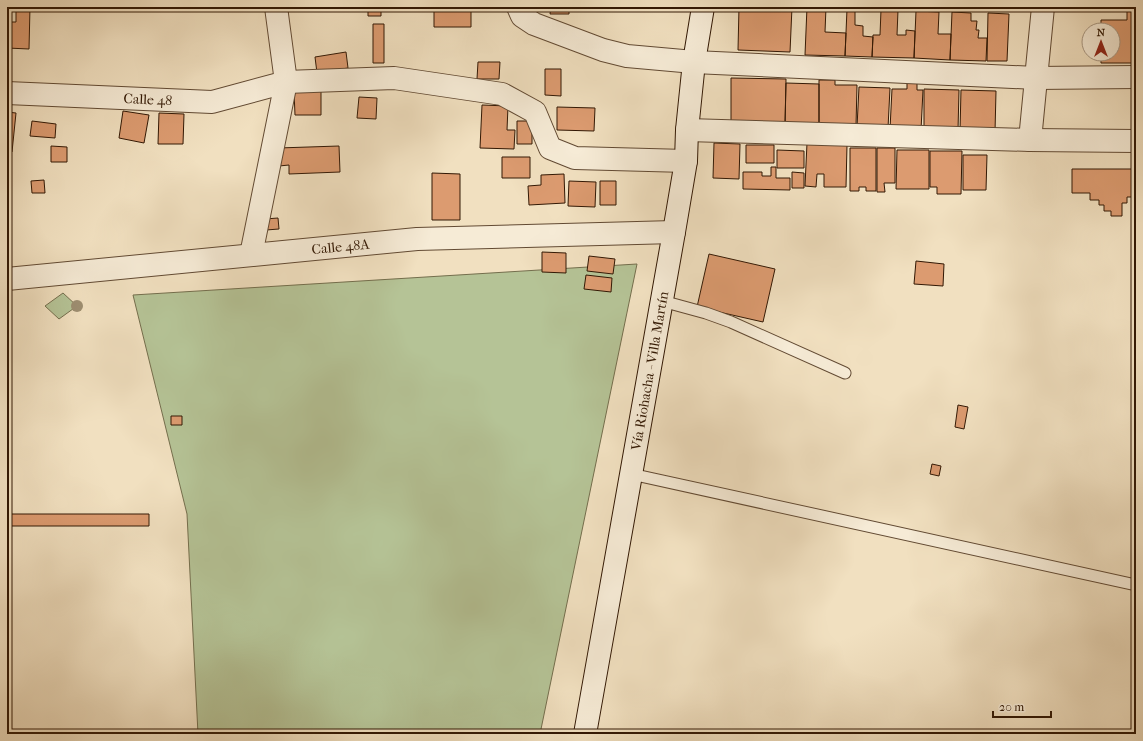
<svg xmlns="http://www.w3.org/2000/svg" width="1143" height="741" font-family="'IM FELL French Canon',serif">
	<rect width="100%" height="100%" fill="#f1e0c0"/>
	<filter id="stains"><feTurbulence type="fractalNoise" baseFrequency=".005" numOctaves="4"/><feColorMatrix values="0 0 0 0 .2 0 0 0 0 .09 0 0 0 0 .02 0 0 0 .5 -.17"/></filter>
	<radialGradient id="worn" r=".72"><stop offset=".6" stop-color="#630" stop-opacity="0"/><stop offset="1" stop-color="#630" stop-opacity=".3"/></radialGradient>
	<path fill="#b5c396" stroke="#746e4d" d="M637,264L540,734H198L187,514L133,295Z
		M63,293L77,306L59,319L45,306Z"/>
	<path fill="#dc9b70" stroke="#321804" d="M16,7H30L29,49L7,48V22H16Z
		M368,7H381V16H368Z
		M434,7H471V27H434Z
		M551,7H569V14H550Z
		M739,7H792L790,52L738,50Z
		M807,7H826L825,32L846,33L845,56L805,55Z
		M847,9H855V25L863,26V36L873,37L872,57L845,56Z
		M1127,9H1135V63H1101V54H1113V30H1101V20H1127Z
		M881,10H898L897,35H906V30L915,31L914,58L872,57L873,35H880Z
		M916,11L939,12L938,34H951L950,60L914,58Z
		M952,12L971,13V21H977L976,30H979L978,38H987L986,61L950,60Z
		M988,13L1009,14L1007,61H987Z
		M373,24H384V63H373Z
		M346,52L348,68L317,73L315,57Z
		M478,62H500L499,79H477Z
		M545,69H561V96L545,95Z
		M731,78L786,79L785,125L731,124Z
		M819,80H835V85H857L856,126L819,125Z
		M907,82L917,83V90H923L921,130L890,129L892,89H907Z
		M786,83L819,84V125H785Z
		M859,87L890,88L888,128L857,127Z
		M924,89L959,90L958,130L924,129Z
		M321,90V115H295L294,91Z
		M961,90L996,91L995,132L960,131Z
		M359,97L377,98L376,119L357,118Z
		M482,105L508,106L507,130H515L514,149L480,148Z
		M557,107L595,108L594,131L557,130Z
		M123,111L149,115L144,143L119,138Z
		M7,112L16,113L12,152L7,151Z
		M159,113L184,114L183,144H158Z
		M32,121L56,124L55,138L30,136Z
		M517,121H532V144H517Z
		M714,143L740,144L739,179L713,178Z
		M807,143L847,145L846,187H824V174H817L816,187L805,186Z
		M746,145H774V163H746Z
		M51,146L67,147V162H51Z
		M339,146L340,172L289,174V165L279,166L278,148Z
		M850,148H876V191H866V187H859V191H850Z
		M877,148H895V183H884L885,192H877Z
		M777,150L804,151V168H777Z
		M897,150H929V189H896Z
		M930,151H962L961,194H937V187H930Z
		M963,155H987L986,190H963Z
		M502,157H530V178H502Z
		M771,167H776V178H790V190L743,189V172H762V176H771Z
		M1072,169H1136V202H1134V197H1127V203H1122V216H1111V211H1104V205H1099V200H1090V193H1072Z
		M792,172L804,173V188H792Z
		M432,173L460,174V220H432Z
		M564,174L565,203L529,205L528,186L541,185V175Z
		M44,180L45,193H32L31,181Z
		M569,181L596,182L595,207L568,206Z
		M600,181H616V205H600Z
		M278,218L279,229L266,230L265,219Z
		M542,252L566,253V273L542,272Z
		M709,254L775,269L763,322L697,307Z
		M589,256L615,259L613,274L587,271Z
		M916,261L944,264L943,286L914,284Z
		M586,275L612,278L611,292L584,289Z
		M958,405L968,407L964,429L955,427Z
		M171,416H182V425H171Z
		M932,464L941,466L939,476L930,474Z
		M7,514H149V526H7Z
		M7,529H11V608H7Z"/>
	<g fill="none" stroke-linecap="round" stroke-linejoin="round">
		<defs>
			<path id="lane" d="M662,301L706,313L731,322L845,373
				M631,474L1136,585"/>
			<g id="street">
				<path d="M518,7L522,16L534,24L603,50L627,56L694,62L1036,78L1136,77"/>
				<path id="s1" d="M7,93L212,102L286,82L394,78L502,94L535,112L550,148L575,158L686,161"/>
				<path d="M687,130L1030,140L1136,141"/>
				<path d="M1030,140L1043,7"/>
				<path d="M251,255L286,82L276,7"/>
				<path id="s2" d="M7,279L417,239L674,232"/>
			</g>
			<g id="secondary">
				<path id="s3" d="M585,734L674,232L686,161L687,130L694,62L703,7"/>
			</g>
		</defs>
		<use href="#lane" stroke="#624a33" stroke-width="13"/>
		<use href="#street" stroke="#624a33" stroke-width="24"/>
		<use href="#secondary" stroke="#321804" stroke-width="24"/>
		<use href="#lane" stroke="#f6ebd6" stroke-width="11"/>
		<use href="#street" stroke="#f6ebd6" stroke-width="22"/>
		<use href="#secondary" stroke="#f6ebd6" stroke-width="22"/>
	</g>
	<circle fill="#9d8e71" cx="77" cy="306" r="6"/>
	<g text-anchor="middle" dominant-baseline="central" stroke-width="4" stroke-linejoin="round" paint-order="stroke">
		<g font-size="14" fill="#321804" stroke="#f6ebd6">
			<text stroke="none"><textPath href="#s1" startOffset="141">Calle 48</textPath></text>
			<text stroke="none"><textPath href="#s2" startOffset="335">Calle 48A</textPath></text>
			<text stroke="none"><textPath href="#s3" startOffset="369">Vía Riohacha - Villa Martín</textPath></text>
		</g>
	</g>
	<rect width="1143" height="741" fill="none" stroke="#f1e0c0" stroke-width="24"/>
	<rect x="8" y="8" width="1127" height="725" fill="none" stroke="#321804" stroke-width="2"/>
	<rect x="12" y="12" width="1119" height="717" fill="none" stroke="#321804"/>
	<g transform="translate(1101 42)"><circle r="19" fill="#f6ebd6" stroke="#a89782"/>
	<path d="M0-3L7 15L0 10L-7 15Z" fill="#8f2418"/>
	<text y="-6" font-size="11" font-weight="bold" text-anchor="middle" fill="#321804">N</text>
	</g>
	<path d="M993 711v6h58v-6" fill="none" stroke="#321804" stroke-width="2"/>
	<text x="999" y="711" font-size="12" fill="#321804" stroke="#f6ebd6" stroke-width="3" paint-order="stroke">20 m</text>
	<rect width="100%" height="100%" filter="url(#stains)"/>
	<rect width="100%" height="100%" fill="url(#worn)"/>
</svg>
